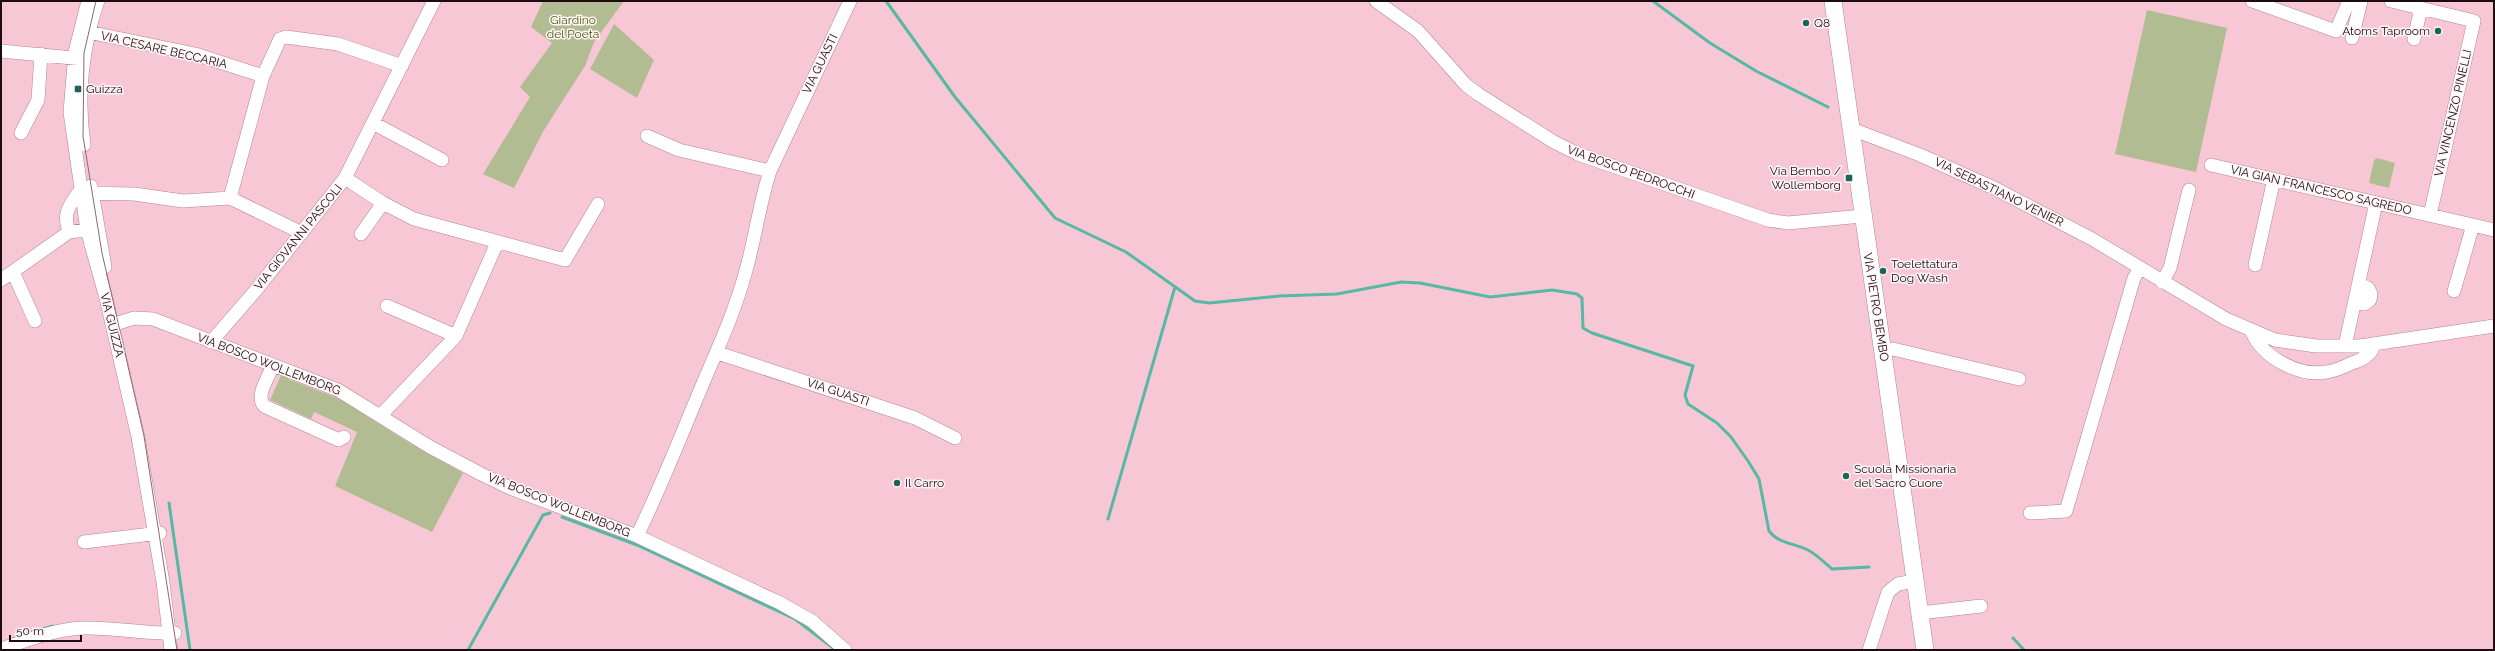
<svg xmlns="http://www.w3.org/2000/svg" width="2495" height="651" font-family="Raleway,sans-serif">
	<rect width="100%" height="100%" fill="#f8c7d6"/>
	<path fill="#b2bc92" d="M543,1H624L594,42L585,66L544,130L514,188L483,174L530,97L520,87L552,43L531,27Z
		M2147,10L2227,28L2196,172L2115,154Z
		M614,24L654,60L637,98L590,69Z
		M2377,158L2395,163L2389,188L2369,183L2374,160Z
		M282,373L288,376V379L340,399L406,441L463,473L432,532L335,486L357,432L314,412L311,419L270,400Z"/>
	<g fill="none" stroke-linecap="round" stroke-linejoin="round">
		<path stroke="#57b8a5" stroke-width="3" d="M886,1L955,97L1055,218L1126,252L1195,301L1209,303L1279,296L1337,294L1401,282L1420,283L1490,297L1552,290L1577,294L1582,298L1583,328L1592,333L1693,366L1685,395L1688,404L1717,423L1731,437L1748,461L1759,479L1769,531C1779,544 1794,543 1808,550C1817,555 1824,562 1832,569L1869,567
			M1653,1L1710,43L1756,71L1828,107
			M169,503L190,650
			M562,517L637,545L795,619L833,648
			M1108,519L1175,287
			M16,637L53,626
			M2013,638L2024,650
			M468,650L543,515L550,513"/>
		<defs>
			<path id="minor" d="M88,1L75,52L70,112L87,230L106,298L138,437L163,582L171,650
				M1376,1L1418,31L1466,85L1478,94L1554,142L1578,154L1768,220L1788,223L1862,216
				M2252,1L2336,31L2349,1
				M2391,1L2474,21L2430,215
				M88,32L195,54L263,76
				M2352,38L2361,1
				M2414,39L2421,8
				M1,51L83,59
				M373,123L442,160
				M1851,132L1857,131L1920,155L1994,188L2092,239L2226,319L2275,340L2316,346H2360L2494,326
				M21,133L38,100L41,54
				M647,136L679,150L770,171
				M84,145C77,98 82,46 98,1
				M2211,165L2494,230
				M345,178L383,203L414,219L565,260L598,204
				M91,186L105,267
				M230,198L263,76L280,39L286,37L338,44L402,66
				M95,229L69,232C63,215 68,207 78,193L134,194L183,201L230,198L302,233
				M361,234L383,203
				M2255,265L2274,179
				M13,272L35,321
				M1,280L69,232
				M2162,282L2170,268L2189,190
				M2362,286L2368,288L2371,294L2370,300L2364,304L2358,303Z
				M2454,291L2473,225
				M387,306L456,336
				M112,325L134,318L153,319L338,390L430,447L481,474L510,488L637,536L780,603L812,621L845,650
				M2252,332C2262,357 2299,377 2326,372C2335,371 2344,367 2352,363C2362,360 2372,355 2374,344
				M211,342L256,290L345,178L434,1
				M2345,346L2376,203
				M1883,350L1893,349L2019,379
				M718,353L915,418L955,438
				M273,365C269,377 255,395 264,406L339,440L344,437
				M381,415L456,336L497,243
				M2030,513L2066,511L2134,278L2140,268
				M637,536C661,487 680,438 701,388C717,350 734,314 745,274C755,240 759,205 770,171L850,1
				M84,542L160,533
				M1920,613L1981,606
				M1,649C28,640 55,629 84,628C114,627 144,634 175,633
				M1869,650L1888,592L1898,584L1915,581"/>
			<path id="major" d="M1833,1L1925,650"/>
		</defs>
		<use href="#minor" stroke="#b18492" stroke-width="14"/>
		<use href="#major" stroke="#b18492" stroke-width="18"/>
		<use href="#minor" stroke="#fff" stroke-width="13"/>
		<use href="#major" stroke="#fff" stroke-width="17"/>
		<path stroke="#8a6974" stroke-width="1" d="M96,1L84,53L83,136L102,253L144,436L177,650"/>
	</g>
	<g fill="#1d6458" stroke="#fff5f7" stroke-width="1.5">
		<circle cx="1806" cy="23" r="4"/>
		<circle cx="2438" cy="31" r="4"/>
		<rect x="74" y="85" width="8" height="8" rx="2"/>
		<rect x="1845" y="174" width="8" height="8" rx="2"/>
		<circle cx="1883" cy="271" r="4"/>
		<circle cx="1846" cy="476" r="4"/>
		<circle cx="897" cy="483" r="4"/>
	</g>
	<g text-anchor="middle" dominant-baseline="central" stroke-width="3" stroke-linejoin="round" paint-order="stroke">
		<g font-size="12" fill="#4f5c09" stroke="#fff5f7">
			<text x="573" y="20">Giardino<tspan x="573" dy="14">del Poeta</tspan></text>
		</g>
		<g font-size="12" fill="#1c0c12" stroke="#fff5f7" text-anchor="start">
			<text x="1814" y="23">Q8</text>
			<text x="2430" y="31" text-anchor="end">Atoms Taproom</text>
			<text x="86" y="89">Guizza</text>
			<text x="1841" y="171" text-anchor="end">Via Bembo /<tspan x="1841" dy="14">Wollemborg</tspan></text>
			<text x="1891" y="264">Toelettatura<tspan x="1891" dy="14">Dog Wash</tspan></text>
			<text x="1854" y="469">Scuola Missionaria<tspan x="1854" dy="14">del Sacro Cuore</tspan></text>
			<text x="905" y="483">Il Carro</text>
		</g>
		<g font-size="12" fill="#1c0c12" stroke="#fff5f7">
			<text transform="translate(164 50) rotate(13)">VIA CESARE BECCARIA</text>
			<text transform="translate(820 64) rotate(-64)">VIA GUASTI</text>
			<text transform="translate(2453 113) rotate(-77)">VIA VINCENZO PINELLI</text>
			<text transform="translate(1631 172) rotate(20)">VIA BOSCO PEDROCCHI</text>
			<text transform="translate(2321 190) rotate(13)">VIA GIAN FRANCESCO SAGREDO</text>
			<text transform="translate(1999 192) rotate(26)">VIA SEBASTIANO VENIER</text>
			<text transform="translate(298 237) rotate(-51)">VIA GIOVANNI PASCOLI</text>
			<text transform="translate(1876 307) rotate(81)">VIA PIETRO BEMBO</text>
			<text transform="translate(112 325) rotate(76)">VIA GUIZZA</text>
			<text transform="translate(269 364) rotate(21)">VIA BOSCO WOLLEMBORG</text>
			<text transform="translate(838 392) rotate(18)">VIA GUASTI</text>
			<text transform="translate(559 505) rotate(22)">VIA BOSCO WOLLEMBORG</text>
		</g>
	</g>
	<rect width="2495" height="651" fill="none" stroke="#1c0c12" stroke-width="4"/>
	<path d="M10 635v6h71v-6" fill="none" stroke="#1c0c12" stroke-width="2"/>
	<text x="16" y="635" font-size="12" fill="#1c0c12" stroke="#fff5f7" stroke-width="3" paint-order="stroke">50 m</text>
</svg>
